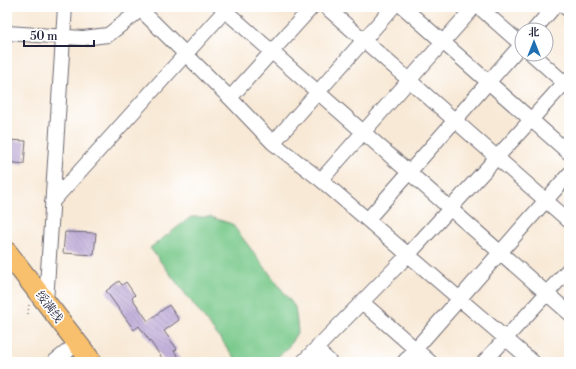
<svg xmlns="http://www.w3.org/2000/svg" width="576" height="369" font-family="'Libre Bodoni','Noto Serif SC',serif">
	<defs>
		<pattern id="building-back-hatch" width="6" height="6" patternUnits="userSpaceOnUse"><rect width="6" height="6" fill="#baa6d5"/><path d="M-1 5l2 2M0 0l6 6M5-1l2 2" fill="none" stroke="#9787ae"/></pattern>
	</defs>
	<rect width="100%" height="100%" fill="#fff"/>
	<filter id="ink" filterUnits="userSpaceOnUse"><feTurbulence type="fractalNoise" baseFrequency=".025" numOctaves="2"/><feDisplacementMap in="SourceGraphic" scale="8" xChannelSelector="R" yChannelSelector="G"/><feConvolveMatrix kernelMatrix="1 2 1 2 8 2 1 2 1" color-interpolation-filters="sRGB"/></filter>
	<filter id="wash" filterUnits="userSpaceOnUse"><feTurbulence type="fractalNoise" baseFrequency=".012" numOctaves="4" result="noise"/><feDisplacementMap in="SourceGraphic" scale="16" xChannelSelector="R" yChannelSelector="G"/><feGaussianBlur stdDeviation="0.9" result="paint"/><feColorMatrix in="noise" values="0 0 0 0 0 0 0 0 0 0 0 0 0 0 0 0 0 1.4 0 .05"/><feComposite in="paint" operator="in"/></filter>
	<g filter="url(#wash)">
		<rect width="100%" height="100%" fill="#f8e9d6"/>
		<path fill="#77c889" stroke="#4c7562" d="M191,217H211L232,224L295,307L298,331L287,349L271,362H238L150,248Z"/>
		<g id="blocks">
			<path fill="url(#building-back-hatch)" d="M7,140L26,141L24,164L7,162Z
				M65,232L96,233L94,255L63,253Z
				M119,281L122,285L126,282L135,295L132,298L148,321L169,305L179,320L164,331L177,349L174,351L182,362H165L139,326L134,330L106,291Z"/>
		</g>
	</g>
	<g filter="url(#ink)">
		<use href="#blocks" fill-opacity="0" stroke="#6d6871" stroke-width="1"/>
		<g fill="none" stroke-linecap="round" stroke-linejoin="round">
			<defs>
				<path id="minor" d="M221,7L569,313
					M326,7L569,221
					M403,7L569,153
					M479,7L522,45
					M565,7L569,10
					M141,10L230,98L273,143L321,180L533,362
					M534,30L554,7
					M7,33L83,38L108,35L144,7
					M532,54L569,87
					M230,98L312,7
					M273,143L393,7
					M321,180L474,7
					M52,202L228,7
					M368,219L522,44
					M46,302L65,7
					M362,302L430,362
					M316,349L330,362
					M54,362L69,350
					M303,362L408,255L569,78
					M404,362L569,174
					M484,362L569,269"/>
				<path id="highway" d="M7,252L92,362"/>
			</defs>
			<use href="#minor" stroke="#6d6871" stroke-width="16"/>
			<use href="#highway" stroke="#6d6871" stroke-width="22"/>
			<path stroke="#6d6871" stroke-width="1.5" stroke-dasharray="1 3" stroke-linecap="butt" d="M28,314L29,304"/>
			<use href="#minor" stroke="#fff" stroke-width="14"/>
			<use href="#highway" stroke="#f8bf6c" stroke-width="20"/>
		</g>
	</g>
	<g text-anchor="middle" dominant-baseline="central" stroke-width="3.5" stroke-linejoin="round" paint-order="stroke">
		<g font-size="12" fill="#22223b" stroke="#fff">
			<text transform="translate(49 307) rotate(53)">绥满线</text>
		</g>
	</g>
	<rect width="576" height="369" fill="none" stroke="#fff" stroke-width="24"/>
	<g transform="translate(534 42)"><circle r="19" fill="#ffffff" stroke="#a7a7b1"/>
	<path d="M0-3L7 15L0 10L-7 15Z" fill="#1f6fb2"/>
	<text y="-6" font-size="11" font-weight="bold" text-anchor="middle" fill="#22223b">北</text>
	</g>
	<path d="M24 40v6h70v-6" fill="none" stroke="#22223b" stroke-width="2"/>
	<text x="30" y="40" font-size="12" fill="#22223b" stroke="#ffffff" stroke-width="3" paint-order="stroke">50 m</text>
</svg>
